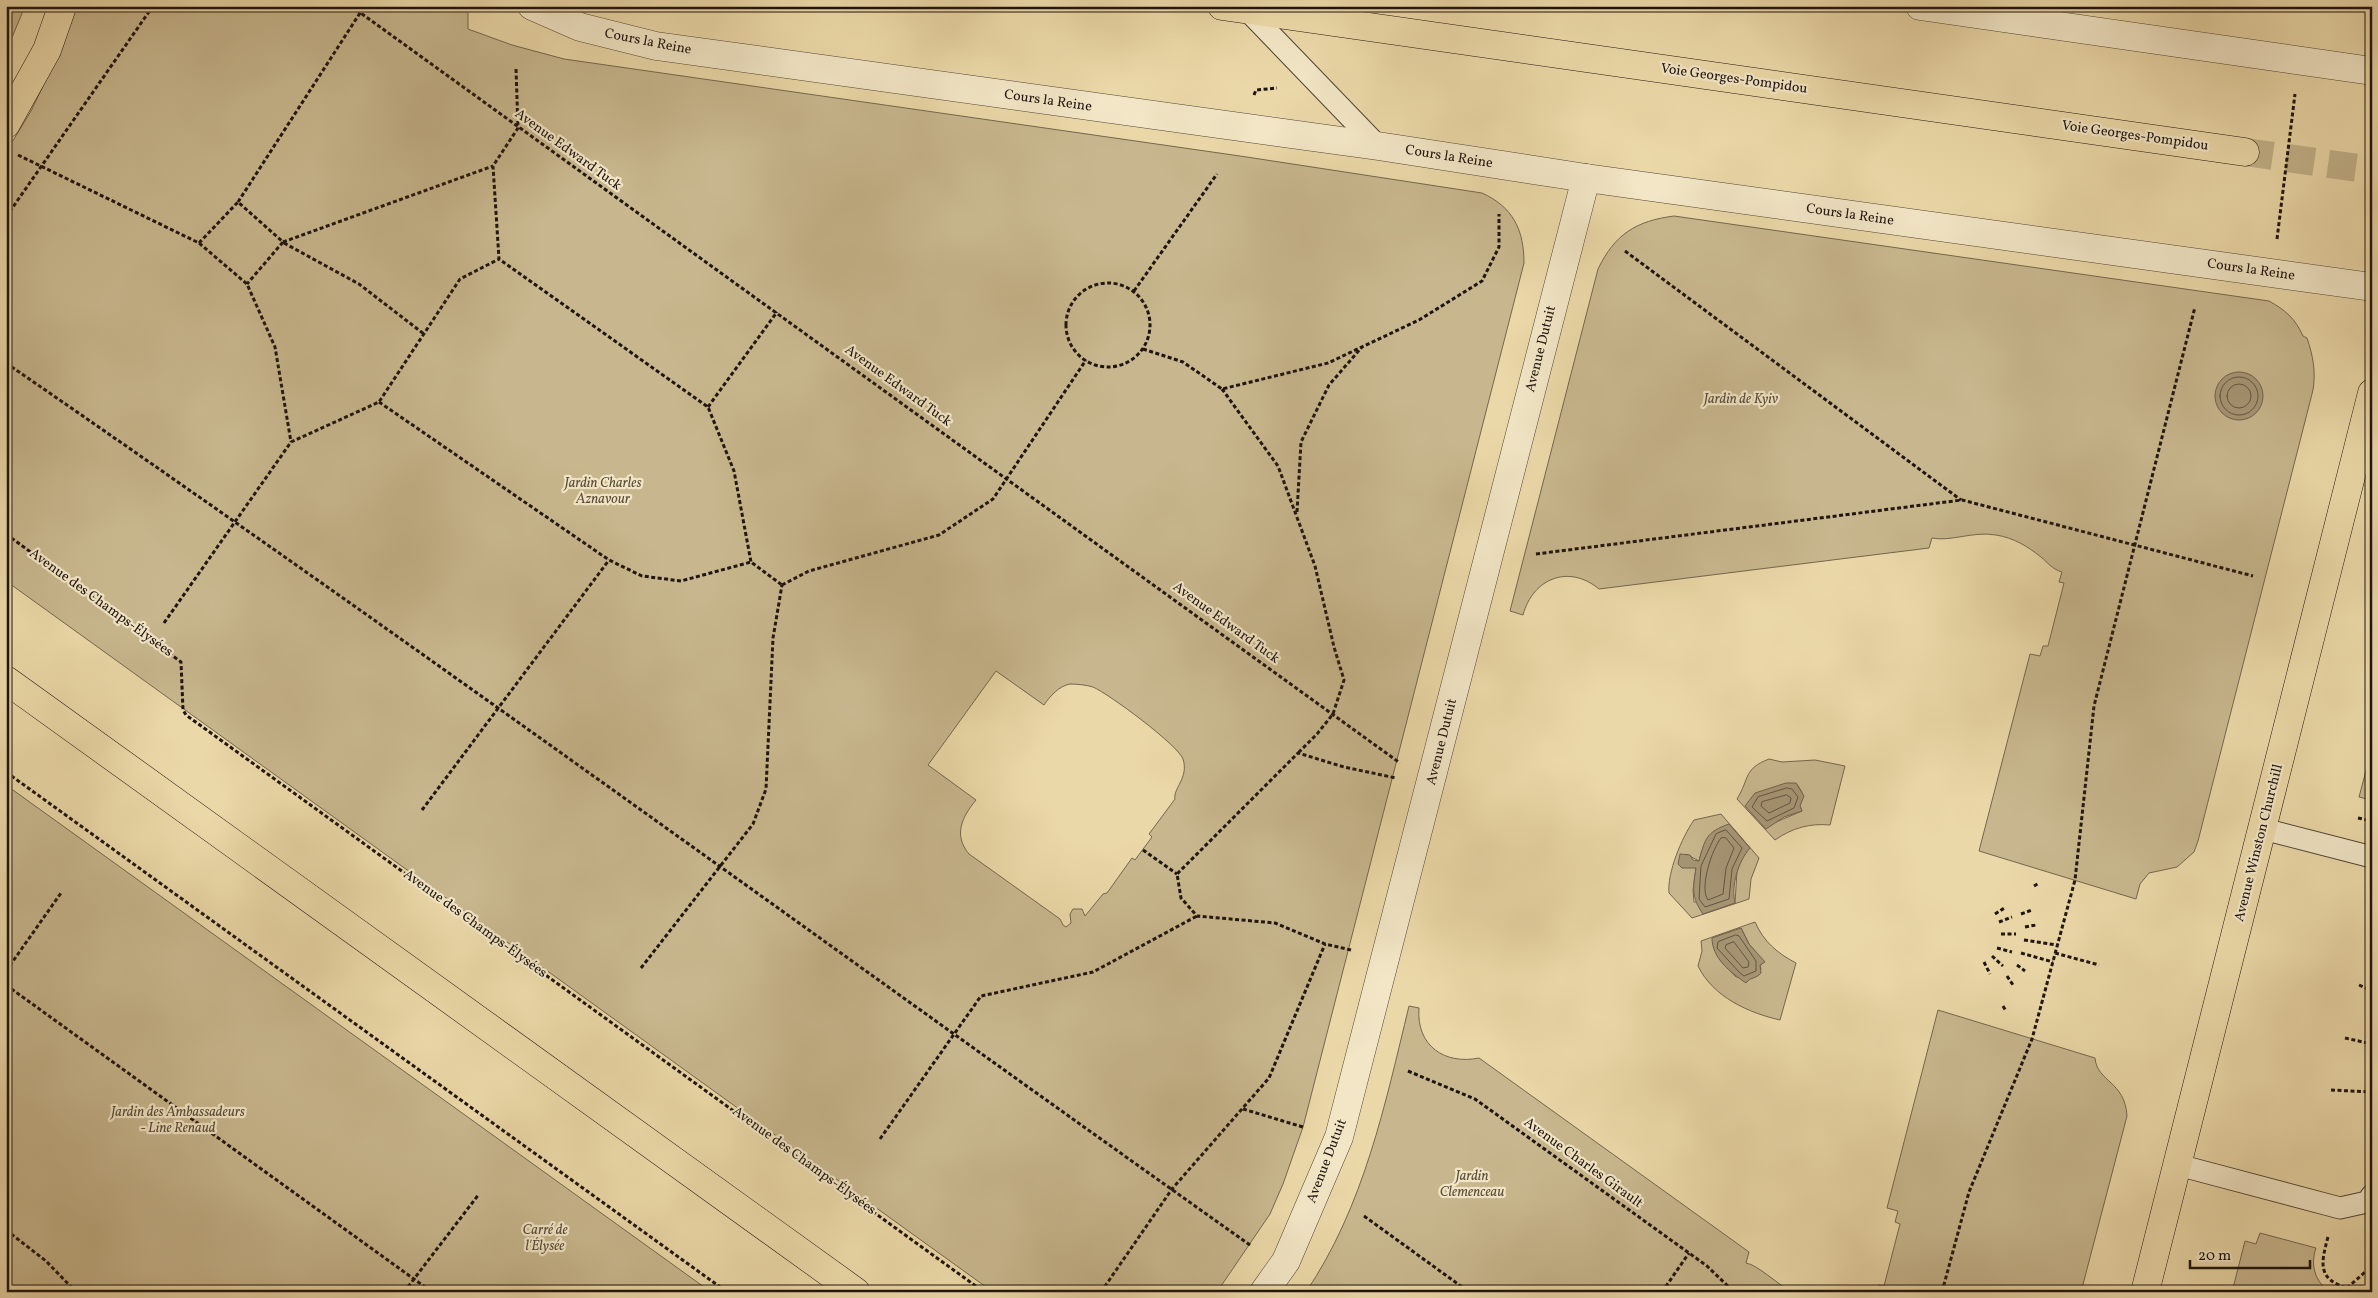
<svg xmlns="http://www.w3.org/2000/svg" width="2378" height="1298" font-family="Vollkorn,serif">
	<rect width="100%" height="100%" fill="#ebd8a8"/>
	<filter id="stains"><feTurbulence type="fractalNoise" baseFrequency=".004" numOctaves="4"/><feColorMatrix values="0 0 0 0 .2 0 0 0 0 .09 0 0 0 0 .02 0 0 0 .5 -.17"/></filter>
	<radialGradient id="worn" r=".72"><stop offset=".6" stop-color="#630" stop-opacity="0"/><stop offset="1" stop-color="#630" stop-opacity=".3"/></radialGradient>
	<path fill="#c8b78e" stroke="#74664e" fill-rule="evenodd" d="M6,6H25L6,52Z
		M61,6H457L468,13V29L512,45L564,59L1240,156L1482,193C1513,207 1524,230 1524,263L1303,1127L1283,1184L1270,1214L1217,1292H993L6,581V152L31,111L54,63ZM996,671L1044,705C1050,696 1059,686 1070,684C1078,684 1086,685 1093,687C1109,694 1178,745 1183,759C1189,778 1173,788 1175,799L1149,834L1152,837L1135,860L1132,858L1107,893L1103,894L1085,916L1082,909H1073L1070,914L1071,923L1066,927L1063,925L1060,919L969,854C953,835 962,817 976,800L928,765Z
		M1674,216L2269,301C2285,310 2295,318 2303,336L2307,338C2313,356 2316,371 2313,390L2198,841L2194,852L2177,867L2149,873L2140,884L2136,899L1979,851L2030,654L2040,656L2043,646H2048L2064,583L2059,582L2062,572C2052,569 2048,563 2041,557C2027,546 2014,538 1996,535C1973,531 1950,542 1932,538L1929,548L1599,589C1569,564 1533,578 1523,615L1510,611L1598,269C1615,234 1636,221 1674,216Z
		M2372,748V811L2368,810L2371,800L2359,797Z
		M1769,759L1782,762L1815,760L1845,766L1830,825C1810,823 1792,828 1775,840L1737,799C1750,778 1743,769 1769,759ZM1796,783L1802,792L1800,806L1802,811L1776,822Z
		M6,785L711,1292H6Z
		M1721,814L1759,858L1751,879L1749,899L1692,918L1669,893C1667,873 1682,837 1694,820ZM1702,850L1743,856L1737,871L1735,903L1694,902L1693,890L1696,868L1692,867L1686,854L1699,861Z
		M1755,922C1764,942 1777,953 1796,963L1780,1020C1749,1013 1713,997 1698,966L1702,951L1701,941ZM1741,928L1749,944L1764,962L1760,965L1761,969L1750,978L1736,977L1720,960Z
		M1409,1006L1419,1008C1416,1046 1445,1065 1479,1058L1749,1252L1746,1263C1758,1265 1777,1284 1792,1292H1306C1364,1206 1385,1105 1409,1006Z
		M1938,1010L2095,1058C2097,1082 2125,1081 2127,1116L2081,1292H1878L1879,1285L1884,1286L1900,1224L1895,1222L1898,1211L1887,1208Z
		M2260,1233L2316,1248C2310,1265 2315,1283 2331,1292H2232L2245,1241L2256,1244Z"/>
	<path fill="#a69574" stroke="#70614c" d="M2215 396a24 24 0 1 1 48 0a24 24 0 1 1-48 0Z
		M1786,783H1796L1804,796L1800,806L1802,811L1784,817L1766,829L1745,806L1755,793Z
		M1729,824L1750,848C1738,862 1731,885 1735,903L1703,914C1691,897 1693,888 1696,868H1682L1678,864L1680,854L1690,855L1693,860L1699,861C1705,839 1706,832 1729,824Z
		M1741,928L1749,944L1765,962L1760,965L1761,973C1756,979 1750,977 1746,983C1730,972 1712,958 1712,938Z"/>
	<g fill="none" stroke-linecap="round" stroke-linejoin="round">
		<path stroke="#625442" stroke-width="1" d="M2220 396a19 19 0 1 1 38 0a19 19 0 1 1-38 0Z
			M2227 396a12 12 0 1 1 24 0a12 12 0 1 1-24 0Z
			M1787,788L1792,789L1798,797L1794,808L1767,821L1752,807L1758,797Z
			M1787,795L1791,798L1790,803L1769,813L1761,806L1762,802Z
			M1726,830L1742,848L1732,869L1729,899L1705,907L1699,899L1701,866L1716,834Z
			M1726,838L1734,848L1726,868L1723,894L1708,900C1699,888 1712,849 1721,838Z
			M1736,935L1739,936L1756,961V971L1744,976L1740,973L1717,948L1718,942Z
			M1734,942L1749,962L1748,967L1743,968L1725,948L1726,945Z"/>
		<path stroke="#c2b189" stroke-width="28" stroke-dasharray="28 14" stroke-linecap="butt" d="M2245,152L2372,170"/>
		<defs>
			<path id="service" d="M1247,10L1378,146
				M2263,829L2372,857
				M2178,1165L2340,1208L2367,1202L2372,1195"/>
			<path id="pedestrian" d="M1264,1292L1286,1261L1339,1137L1586,178"/>
			<path id="minor" d="M532,6L580,27L656,46L1378,146L1586,178L2372,287"/>
			<path id="tertiary" d="M1920,6L2372,71"/>
			<path id="primary" d="M1222,6L2245,152
				M6,124L47,50L62,7
				M6,680L856,1292
				M2145,1292L2372,393"/>
		</defs>
		<use href="#service" stroke="#524535" stroke-width="23"/>
		<use href="#pedestrian" stroke="#524535" stroke-width="29"/>
		<use href="#minor" stroke="#524535" stroke-width="29"/>
		<use href="#tertiary" stroke="#524535" stroke-width="29"/>
		<use href="#primary" stroke="#1f140f" stroke-width="29"/>
		<path stroke="#1f140f" stroke-width="3" stroke-dasharray="4 2.5" stroke-linecap="butt" d="M351,6L1400,763
			M516,69L518,128L493,166L499,259L708,407L734,471L751,562
			M1254,95L1256,90L1277,88
			M18,155L199,243L247,284L275,347L291,442
			M238,202L360,13L362,6
			M6,217L153,6
			M2277,239L2295,94
			M283,242L493,166
			M199,243L238,202L283,242L247,284
			M284,243L359,284L424,334
			M1625,251L1961,500
			M1066 325a42 42 0 1 1 84 0a42 42 0 1 1-84 0Z
			M1134,291L1217,174
			M1143,349L1183,362L1222,389L1328,363L1419,320L1482,281L1499,247V214
			M6,363C425,651 835,951 1250,1245
			M1222,389L1278,466L1315,566L1334,647L1344,680L1333,714L1317,734L1298,753
			M379,402L609,560L642,576L681,581L751,562L782,585
			M708,407L777,312
			M1297,512L1301,442L1329,385L1362,347
			M6,534L181,662L183,710L186,715L984,1292
			M1536,554L1962,500L2253,576
			M782,585L809,571L939,535L993,499L1086,360
			M164,623L291,442L379,402L460,279L499,259
			M6,772L727,1292
			M422,810L609,560
			M2358,818L2372,821
			M1143,850L1177,874
			M2034,886L2039,883
			M1995,914L2006,907
			M2021,914L2032,910
			M1999,922L2012,917
			M2025,927L2036,925
			M2001,934H2016
			M2024,940L2057,945
			M1997,948L2012,952
			M1351,950L1325,944L1275,923L1197,916L1181,898L1177,874L1298,753L1344,767L1396,778
			M2021,953L2053,962
			M2055,953L2099,965
			M1992,956L2003,966
			M1984,962L1990,974
			M2017,965L2025,971
			M641,968L753,824L766,789L773,638L782,585
			M6,971L61,893
			M2007,976L2013,985
			M6,985L432,1292
			M2359,985L2372,991
			M2003,1006L2006,1011
			M2345,1038L2372,1044
			M1408,1071L1475,1099L1707,1266L1734,1292
			M2331,1090L2372,1092
			M1243,1109L1303,1127
			M880,1139L981,996L1093,972L1197,916
			M1364,1216L1469,1292
			M6,1230L46,1261L76,1292
			M2328,1237C2321,1263 2317,1279 2347,1288L2346,1292
			M2347,1288L2372,1266
			M404,1292L479,1194
			M1101,1292L1172,1189L1269,1078L1325,944
			M1662,1292L1689,1253
			M1942,1292L1969,1192L2032,1039L2075,880L2094,706L2195,307"/>
		<use href="#service" stroke="#f2e6c6" stroke-width="21"/>
		<use href="#pedestrian" stroke="#f2e6c6" stroke-width="28"/>
		<use href="#minor" stroke="#f2e6c6" stroke-width="28"/>
		<use href="#tertiary" stroke="#f2e6c6" stroke-width="28"/>
		<use href="#primary" stroke="#ebd8a8" stroke-width="28"/>
	</g>
	<g text-anchor="middle" dominant-baseline="central" stroke-width="4.5" stroke-linejoin="round" paint-order="stroke">
		<g font-size="14" fill="#1f140f" stroke="#f2e6c6">
			<text transform="translate(648 42) rotate(11)">Cours la Reine</text>
			<text transform="translate(1734 79) rotate(8)">Voie Georges-Pompidou</text>
			<text transform="translate(1048 101) rotate(8)">Cours la Reine</text>
			<text transform="translate(2135 136) rotate(8)">Voie Georges-Pompidou</text>
			<text transform="translate(568 150) rotate(36)">Avenue Edward Tuck</text>
			<text transform="translate(1449 157) rotate(9)">Cours la Reine</text>
			<text transform="translate(1850 215) rotate(8)">Cours la Reine</text>
			<text transform="translate(2251 270) rotate(8)">Cours la Reine</text>
			<text transform="translate(1541 349) rotate(-76)">Avenue Dutuit</text>
			<text transform="translate(898 386) rotate(36)">Avenue Edward Tuck</text>
			<text transform="translate(101 603) rotate(36)">Avenue des Champs-Élysées</text>
			<text transform="translate(1226 623) rotate(36)">Avenue Edward Tuck</text>
			<text transform="translate(1442 742) rotate(-76)">Avenue Dutuit</text>
			<text transform="translate(2259 843) rotate(-76)">Avenue Winston Churchill</text>
			<text transform="translate(475 924) rotate(36)">Avenue des Champs-Élysées</text>
			<text transform="translate(804 1161) rotate(36)">Avenue des Champs-Élysées</text>
			<text transform="translate(1327 1161) rotate(-69)">Avenue Dutuit</text>
			<text transform="translate(1583 1163) rotate(36)">Avenue Charles Girault</text>
		</g>
		<g font-size="14" font-style="italic" fill="#5a4d3b" stroke="#f2e6c6">
			<text x="1741" y="399">Jardin de Kyiv</text>
			<text x="603" y="483">Jardin Charles<tspan x="603" dy="16">Aznavour</tspan></text>
			<text x="178" y="1112">Jardin des Ambassadeurs<tspan x="178" dy="16">- Line Renaud</tspan></text>
			<text x="1472" y="1176">Jardin<tspan x="1472" dy="16">Clemenceau</tspan></text>
			<text x="545" y="1230">Carré de<tspan x="545" dy="16">l'Élysée</tspan></text>
		</g>
	</g>
	<rect width="2378" height="1298" fill="none" stroke="#ebd8a8" stroke-width="25"/>
	<rect x="8" y="8" width="2363" height="1283" fill="none" stroke="#1f140f" stroke-width="2.5"/>
	<rect x="12" y="12" width="2353" height="1273" fill="none" stroke="#1f140f"/>
	<path d="M2190 1260v8h120v-8" fill="none" stroke="#1f140f" stroke-width="2.5"/>
	<text x="2198" y="1260" font-size="15" fill="#1f140f" stroke="#f2e6c6" stroke-width="4" paint-order="stroke">20 m</text>
	<rect width="100%" height="100%" filter="url(#stains)"/>
	<rect width="100%" height="100%" fill="url(#worn)"/>
</svg>
